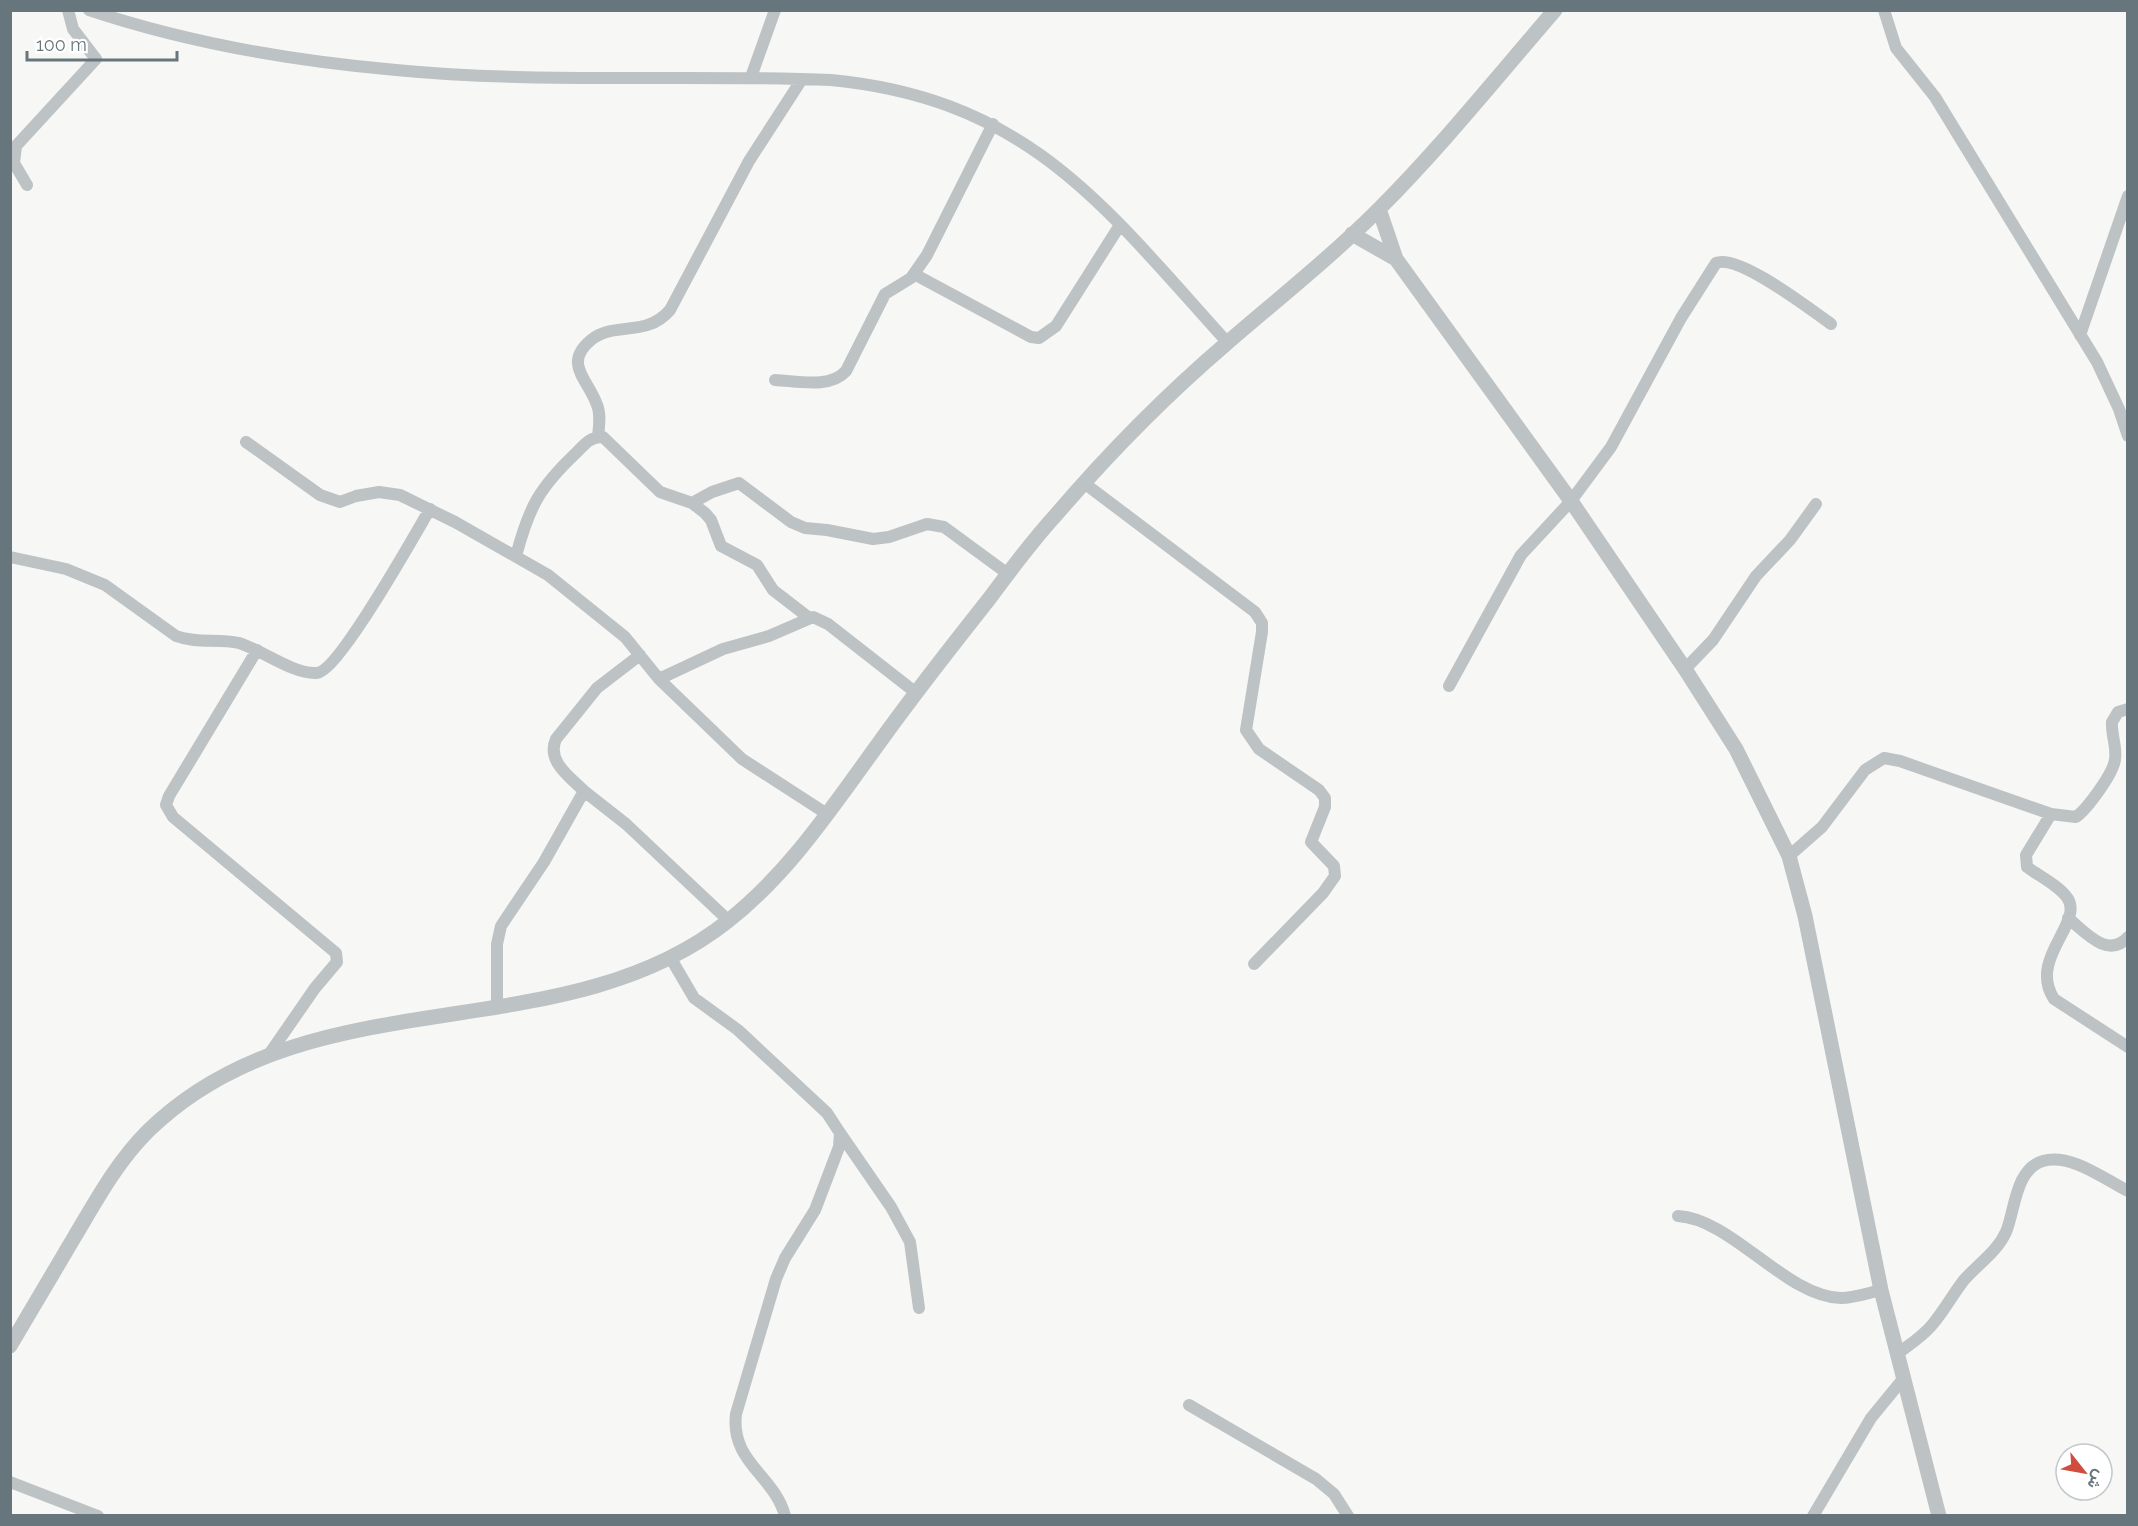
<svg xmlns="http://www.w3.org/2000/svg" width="2138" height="1526" font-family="Raleway,Vazirmatn,sans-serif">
	<rect width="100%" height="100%" fill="#f7f7f5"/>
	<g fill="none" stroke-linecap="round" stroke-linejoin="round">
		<path stroke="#bdc2c4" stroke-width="12" d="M89,10C188,43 292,61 396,70C540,84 686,74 831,80C1028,99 1104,206 1227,342
			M1884,10L1896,48L1935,97L2097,362L2119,409L2128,436
			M751,77L775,10
			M27,185L14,163L16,146L96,59L73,29L68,10
			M914,274L1031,337L1039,338L1056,326L1120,225
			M2080,335L2128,196
			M775,380C797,381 830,389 846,371L885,294L911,278L927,255L993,124
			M598,437C599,426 601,414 597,405C589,380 562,364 591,340C614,321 646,338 670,310L749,161L802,79
			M246,442L320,495L340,502L356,496L379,492L400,495L455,522L548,575L625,637L659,679L742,759L827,814
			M1084,483L1255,612L1262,623V632L1246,730L1259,749L1319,790L1325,798V807L1311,842L1334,866L1335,876L1323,893L1254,964
			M692,503L712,492L739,483L791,522L805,528L827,530L873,539L889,537L927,524L944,527L1008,574
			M516,556C529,507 539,488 576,453C584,445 591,436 603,437L660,492L692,503L705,513L711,520L721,546L757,565L773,590L808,617
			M10,557L66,569L105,585L176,636C197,644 218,638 239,643C262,650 293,674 316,673C338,673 415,534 430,509
			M257,650L169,796L166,805L173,817L336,953L337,962L315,988L270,1053
			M1685,669L1713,640L1756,576L1790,540L1816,504
			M659,679L723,649L769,636L813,617L828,624L915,692
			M1449,686L1521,555L1571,501L1611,447L1681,318L1716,263C1738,253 1811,310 1831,324
			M584,791L626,824L729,921
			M2051,814L2026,855L2027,867C2039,876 2060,886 2068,899C2083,924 2028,959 2054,999L2128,1047
			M1789,856L1822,827L1865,770L1884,758L1900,761L2051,814L2076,817C2087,809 2114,773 2115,759C2117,747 2111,734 2112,722L2118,712L2128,709
			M2068,918C2084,931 2108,960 2128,937
			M670,957L694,998L738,1030L827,1113L840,1133L839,1147L815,1210L785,1258L776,1279L736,1414C730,1462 775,1476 785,1516
			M497,1005V944L501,926L544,862L584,791C570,777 546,761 556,739L597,688L640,655
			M840,1133L891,1207L910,1242L919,1308
			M1678,1216C1732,1219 1785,1296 1841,1298C1854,1298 1868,1293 1881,1290
			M1897,1354C1909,1345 1922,1337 1932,1325C1944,1311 1953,1294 1964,1280C1978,1264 1997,1252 2006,1232C2015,1211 2015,1169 2043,1161C2071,1153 2104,1179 2128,1191
			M1189,1405L1316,1479L1334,1494L1348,1516
			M10,1482L98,1516
			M1813,1516L1871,1418L1903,1379"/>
		<path stroke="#bdc2c4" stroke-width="15" d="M1379,209L1396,259L1571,501L1685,669L1736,749L1789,856L1805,916L1881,1290L1939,1516
			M1352,234L1396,259
			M10,1346C32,1309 54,1272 75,1236C97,1199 117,1162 148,1131C309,973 561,1054 728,921C790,872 833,806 879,743C914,694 951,647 989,599C1010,571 1031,542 1055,516C1108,454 1165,396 1227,343C1278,299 1331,257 1379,209C1441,147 1497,77 1555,10"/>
	</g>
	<rect width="2138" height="1526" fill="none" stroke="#66767c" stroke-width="24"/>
	<g transform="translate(2084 1472) rotate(121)"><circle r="28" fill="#ffffff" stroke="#c2c8cb" stroke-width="1.5"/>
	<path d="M0-4.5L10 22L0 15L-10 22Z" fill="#cf4c3e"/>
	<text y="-9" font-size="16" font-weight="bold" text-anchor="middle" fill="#66767c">ش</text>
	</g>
	<path d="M27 51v9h150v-9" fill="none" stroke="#66767c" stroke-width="3"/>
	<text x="36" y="51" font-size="18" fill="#66767c" stroke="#ffffff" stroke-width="4.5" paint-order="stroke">100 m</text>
</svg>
